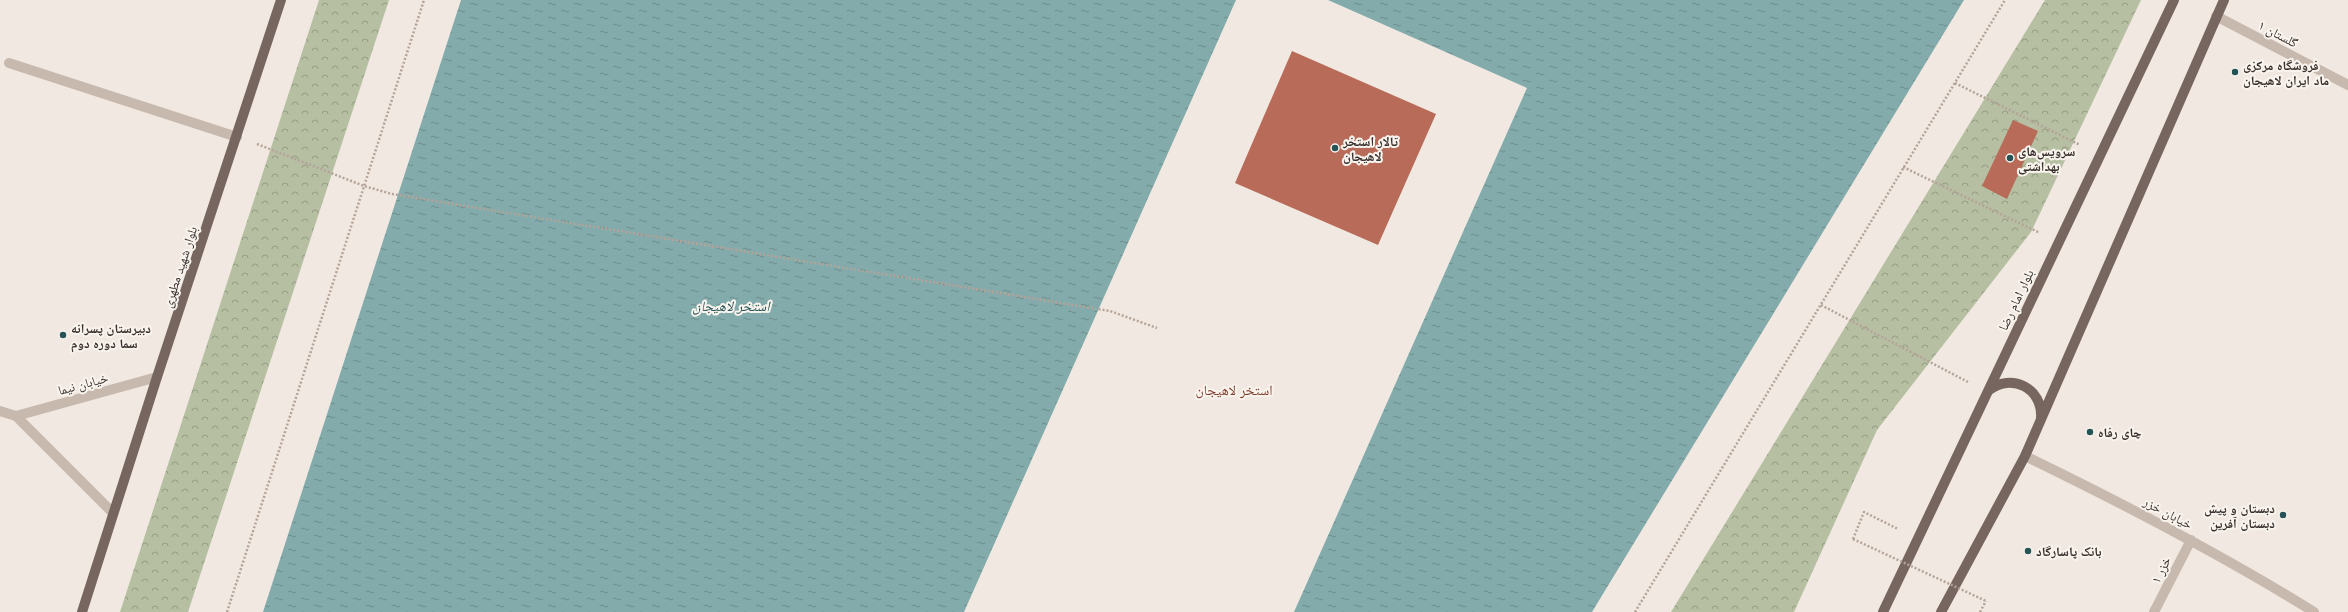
<svg xmlns="http://www.w3.org/2000/svg" width="2348" height="612" font-family="Helvetica,'Noto Naskh Arabic',sans-serif">
	<defs>
		<pattern id="park-crowns" width="20" height="18" patternUnits="userSpaceOnUse"><rect width="20" height="18" fill="#b6bfa2"/><path d="M2 6a3 3 0 1 1 6 0M12 15a3 3 0 1 1 6 0" fill="none" stroke="#959c84"/></pattern>
		<pattern id="water-ripples" width="26" height="14" patternUnits="userSpaceOnUse"><rect width="26" height="14" fill="#83abab"/><path d="M2 4q2-2 4 0t4 0M15 11q2-2 4 0t4 0" fill="none" stroke="#6c8c8b"/></pattern>
	</defs>
	<rect width="100%" height="100%" fill="#f1e9e1"/>
	<path fill="url(#park-crowns)" d="M319,0H389L188,612H120Z
		M2045,0H2141L2031,232L1877,430L1794,612H1671Z"/>
	<path fill="url(#water-ripples)" d="M461,0H1236L964,612H263Z
		M1328,0H1964L1592,612H1294L1527,88Z"/>
	<path fill="#b86b58" d="M1292,51L1436,114L1378,245L1235,183Z
		M2013,120L2038,131L2007,199L1982,186Z"/>
	<g fill="none" stroke-linecap="round" stroke-linejoin="round">
		<path stroke="#b4a398" stroke-width="2.5" stroke-dasharray="2 2" stroke-linecap="butt" d="M1955,83L2080,145
			M257,144L364,186L392,194L1110,311L1157,328
			M1903,167L2040,233
			M1821,305L1968,382
			M1853,539L1864,512L1898,529
			M227,612L424,0
			M1635,612L2005,0
			M1980,612L1986,601"/>
		<path stroke="#c8b9ae" stroke-width="10" d="M2216,16L2348,85
			M9,63L237,137
			M0,411L16,416L113,513
			M16,416L157,377
			M2025,456C2124,504 2221,554 2314,612
			M2154,612L2191,540"/>
		<path stroke="#77665f" stroke-width="10" d="M1988,391C2011,372 2043,388 2041,418
			M82,612L157,377L281,0
			M1883,612L2174,0
			M1941,612L2025,456L2224,0"/>
		<path stroke="#b4a398" stroke-width="2.5" stroke-dasharray="2 2" stroke-linecap="butt" d="M1853,539L1986,601"/>
	</g>
	<g fill="#255355" stroke="#f9f3ed" stroke-width="1.5">
		<circle cx="2235" cy="72" r="4"/>
		<circle cx="1335" cy="148" r="4"/>
		<circle cx="2010" cy="158" r="4"/>
		<circle cx="63" cy="335" r="4"/>
		<circle cx="2090" cy="432" r="4"/>
		<circle cx="2283" cy="515" r="4"/>
		<circle cx="2028" cy="551" r="4"/>
	</g>
	<g text-anchor="middle" dominant-baseline="central" stroke-width="4" stroke-linejoin="round" paint-order="stroke">
		<g font-size="13" fill="#372f2c" stroke="#f9f3ed">
			<text transform="translate(2278 34) rotate(28)">گلستان ۱</text>
			<text transform="translate(180 267) rotate(-72)">بلوار شهید مطهری</text>
			<text transform="translate(2016 300) rotate(-65)">بلوار امام رضا</text>
			<text transform="translate(83 384) rotate(-15)">خیابان نیما</text>
			<text transform="translate(2168 513) rotate(28)">خیابان خزر</text>
			<text transform="translate(2161 570) rotate(-63)">خزر ۱</text>
		</g>
		<g font-size="13" font-weight="bold" fill="#372f2c" stroke="#f9f3ed" text-anchor="start">
			<text x="2243" y="65">فروشگاه مرکزی<tspan x="2243" dy="15">ماد ایران لاهیجان</tspan></text>
			<text x="1343" y="141">تالار استخر<tspan x="1343" dy="15">لاهیجان</tspan></text>
			<text x="2018" y="151">سرویس‌های<tspan x="2018" dy="15">بهداشتی</tspan></text>
			<text x="71" y="328">دبیرستان پسرانه<tspan x="71" dy="15">سما دوره دوم</tspan></text>
			<text x="2098" y="432">چای رفاه</text>
			<text x="2275" y="508" text-anchor="end">دبستان و پیش<tspan x="2275" dy="15">دبستان آفرین</tspan></text>
			<text x="2036" y="551">بانک پاسارگاد</text>
		</g>
		<g font-size="14" font-style="italic" fill="#255355" stroke="#f9f3ed">
			<text x="731" y="306">استخر لاهیجان</text>
		</g>
		<g font-size="14" fill="#7d3e2e" stroke="#f9f3ed">
			<text x="1234" y="390">استخر لاهیجان</text>
		</g>
	</g>
</svg>
